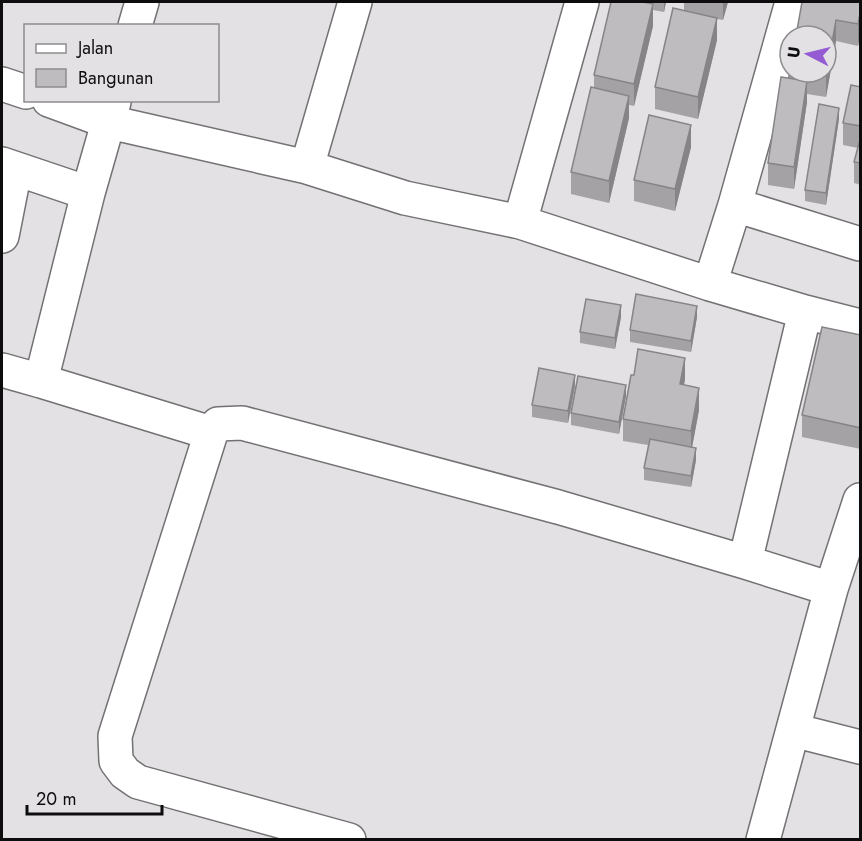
<svg xmlns="http://www.w3.org/2000/svg" width="862" height="841" font-family="Jost,sans-serif">
	<rect width="100%" height="100%" fill="#e3e1e4"/>
	<g fill="none" stroke-linecap="round" stroke-linejoin="round">
		<defs>
			<path id="minor" d="M355,2L307,167L405,198L520,222L710,284L805,312L745,562
				M135,26L142,2
				M2,84L26,92
				M49,100L109,122L307,167
				M2,164L88,193L41,381L211,433
				M88,193L114,102
				M735,205L792,2
				M520,222L582,2
				M2,236L15,170
				M710,284L735,205L860,244
				M805,312L860,326
				M2,370L41,381
				M793,730L860,747
				M349,840L138,782L125,773L116,761L115,736L211,433L218,424L242,423L558,507L745,562L831,589
				M763,840L831,589L860,500"/>
		</defs>
		<use href="#minor" stroke="#737173" stroke-width="36"/>
		<use href="#minor" stroke="#fff" stroke-width="33"/>
	</g>
	<path fill="#a4a2a5" d="M611,2H666L664,12L653,10V26L634,106L629,105V118L609,203L571,194V172L594,88V75Z
		M684,2H728L723,20L717,19V40L698,119L655,109V87L684,10Z
		M802,2H861V30L858,46L836,41L826,97L807,94V102L794,189L768,185V163L790,78V68V72H826Z
		M861,87V185L854,183V162L858,148L843,145V123Z
		M839,119L826,205L805,201V190Z
		M691,147L675,211L634,201V180Z
		M621,317L615,349L580,343V332Z
		M697,317L691,352L630,342V330Z
		M861,335V449L802,437V415Z
		M685,379L684,385L699,410L692,447L696,460L691,487L644,480V468L648,445L623,441V419Z
		M575,386L568,423L532,417V405Z
		M626,396L619,434L571,425V413Z"/>
	<path fill="#868486" d="M664,2H666L664,12Z
		M723,2H728L723,20Z
		M653,4V26L634,106V84Z
		M861,8V30L858,46V24Z
		M717,18V40L698,119V97Z
		M836,20V41L826,97V76Z
		M807,81V102L794,189V167Z
		M629,96V118L609,203V181Z
		M839,108V119L826,205V193Z
		M691,125V147L675,211V189Z
		M621,305V317L615,349V338Z
		M697,306V317L691,352V341Z
		M685,358V379L680,406V384Z
		M575,375V386L568,423V411Z
		M626,385V396L619,434V422Z
		M699,388V410L691,453V431Z
		M696,448V460L691,487V476Z"/>
	<path fill="#bfbcc0" stroke="#868486" stroke-width="1.5" d="M611,2H643L653,4L634,84L594,75Z
		M802,2H861V8L858,24L836,20L826,76L804,72H826V36H796Z
		M673,8L717,18L698,97L655,87Z
		M781,77L807,81L794,167L768,163Z
		M851,85L861,87V126L843,123Z
		M591,87L629,96L609,181L571,172Z
		M819,104L839,108L826,193L805,190Z
		M649,115L691,125L675,189L634,180Z
		M861,136V163L854,162Z
		M636,294L697,306L691,341L630,330Z
		M586,299L621,305L615,338L580,332Z
		M822,327L861,335V428L802,415Z
		M638,349L685,358L680,384L699,388L691,431L623,419L631,375H634Z
		M539,368L575,375L568,411L532,405Z
		M578,376L626,385L619,422L571,413Z
		M650,439L696,448L691,476L644,468Z"/>
	<rect width="862" height="841" fill="none" stroke="#0d0d0e" stroke-width="6"/>
	<rect x="24" y="24" width="195" height="78" fill="#e3e1e4" stroke="#8d8c8e" stroke-width="1.5"/>
	<rect x="36" y="44" width="30" height="9" fill="#ffffff" stroke="#8d8c8e" stroke-width="1.5"/>
	<text x="78" y="54" font-size="18" fill="#0d0d0e">Jalan</text>
	<rect x="36" y="69" width="30" height="18" fill="#bfbcc0" stroke="#8d8c8e" stroke-width="1.5"/>
	<text x="78" y="84" font-size="18" fill="#0d0d0e">Bangunan</text>
	<g transform="translate(808 54) rotate(277)"><circle r="28" fill="#e3e1e4" stroke="#8d8c8e" stroke-width="1.5"/>
	<path d="M0-4.5L10 22L0 15L-10 22Z" fill="#945bd3"/>
	<text y="-9" font-size="16" font-weight="bold" text-anchor="middle" fill="#0d0d0e">U</text>
	</g>
	<path d="M27 805v9h135v-9" fill="none" stroke="#0d0d0e" stroke-width="3"/>
	<text x="36" y="805" font-size="18" fill="#0d0d0e" stroke="#e3e1e4" stroke-width="4.5" paint-order="stroke">20 m</text>
</svg>
